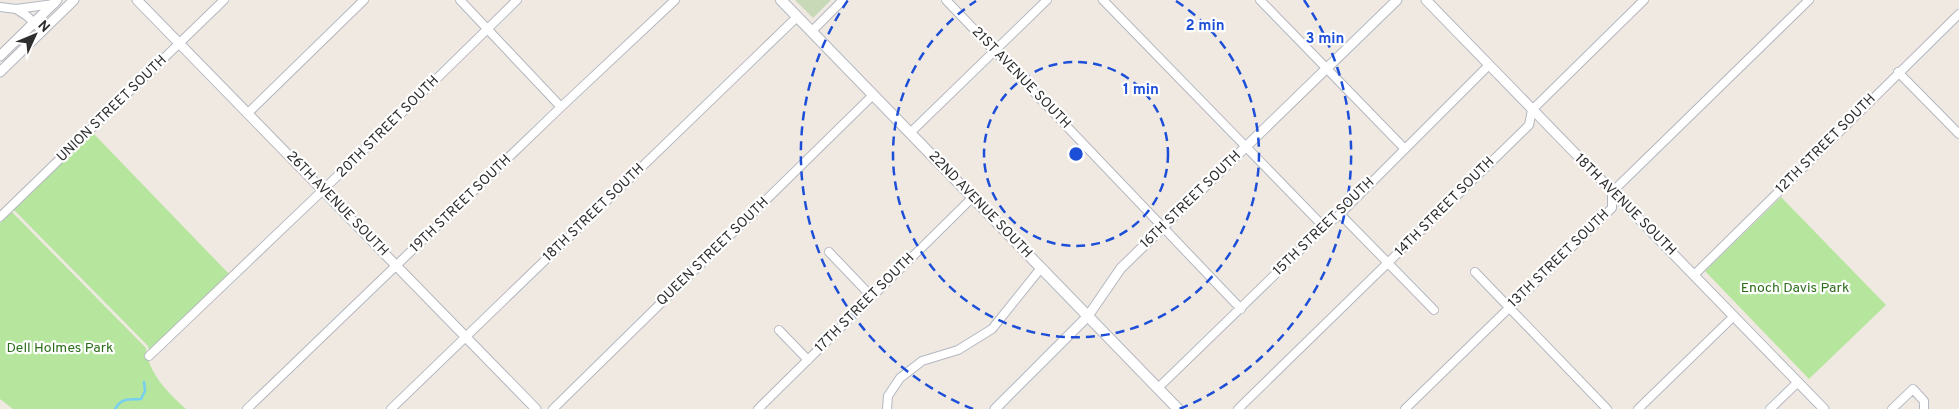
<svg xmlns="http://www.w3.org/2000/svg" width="1959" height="409" font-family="Overpass,sans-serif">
	<rect width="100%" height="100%" fill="#efe9e1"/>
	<path fill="#b6e59e" d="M92,132L229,274L149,351L148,346L13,209Z
		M1781,197L1886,305L1809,379L1705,271Z
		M12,212L146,348C148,373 168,393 186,409H13L0,399V223Z"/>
	<path fill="#c8d9b8" d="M795,0H831L813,18Z"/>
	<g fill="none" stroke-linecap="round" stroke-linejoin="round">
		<path stroke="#75cff0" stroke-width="2.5" d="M115,409C122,397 129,400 141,399L145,391L144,382"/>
		<defs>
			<path id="minor" d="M460,0L561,107
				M946,0L1241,309
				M1103,0L1324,227
				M1260,0L1404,148
				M0,7L16,9L54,4
				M16,9L27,16L42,31
				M811,32L843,0
				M1898,72L1959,134
				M248,113L364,0
				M910,133L1047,0
				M1340,214L1434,310
				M0,217L224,0
				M829,252L872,297
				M1475,272L1607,409
				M1694,275L1959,14
				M779,330L808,360
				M149,356L323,190L517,0
				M1158,388L1324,227L1340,214L1489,65
				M247,409L561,107L675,0
				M391,409L797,17
				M553,409L873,95
				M758,409L973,197
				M887,409L888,396L900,378L922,361L958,350L992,329L1041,268
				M1238,409L1525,129L1529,125L1532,110L1644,0
				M1405,409L1612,208V192L1809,0
				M1638,409L1734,316
				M1770,409L1798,382
				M1892,409L1913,389L1924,401V409"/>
			<path id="tertiary" d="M137,0L536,409
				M1426,0L1824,409
				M0,56L57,0
				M0,72L74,0
				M995,409L1088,316L1121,268L1397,0"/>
			<path id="secondary" d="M781,0L1178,409"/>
		</defs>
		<use href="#minor" stroke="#b4b7c1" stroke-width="10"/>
		<use href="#tertiary" stroke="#b4b7c1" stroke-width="11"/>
		<use href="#secondary" stroke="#b4b7c1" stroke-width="12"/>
		<use href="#minor" stroke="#fff" stroke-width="8"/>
		<use href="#tertiary" stroke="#fff" stroke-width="9"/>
		<use href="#secondary" stroke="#fff" stroke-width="10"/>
	</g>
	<g fill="none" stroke="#1d4ed8" stroke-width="2.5" stroke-dasharray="9 6">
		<circle cx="1076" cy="154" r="92"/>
		<path d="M1176 1A183 183 0 1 1 976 1"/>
		<path d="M973 409A275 275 0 0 1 848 0M1304 0A275 275 0 0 1 1179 409"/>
	</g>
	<g text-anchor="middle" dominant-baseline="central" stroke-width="4.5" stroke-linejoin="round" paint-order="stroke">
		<g font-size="14" fill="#2e2e2e" stroke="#fff">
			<text transform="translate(1021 78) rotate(46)">21ST AVENUE SOUTH</text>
			<text transform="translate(112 109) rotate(-44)">UNION STREET SOUTH</text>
			<text transform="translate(388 127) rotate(-45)">20TH STREET SOUTH</text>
			<text transform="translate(1826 144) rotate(-45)">12TH STREET SOUTH</text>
			<text transform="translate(1191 200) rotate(-44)">16TH STREET SOUTH</text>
			<text transform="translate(337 204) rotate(46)">26TH AVENUE SOUTH</text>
			<text transform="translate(461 204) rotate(-44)">19TH STREET SOUTH</text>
			<text transform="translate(980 205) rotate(46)">22ND AVENUE SOUTH</text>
			<text transform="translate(1625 205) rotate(45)">18TH AVENUE SOUTH</text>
			<text transform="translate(1445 207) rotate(-45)">14TH STREET SOUTH</text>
			<text transform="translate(594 213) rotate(-44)">18TH STREET SOUTH</text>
			<text transform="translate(1324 227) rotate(-44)">15TH STREET SOUTH</text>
			<text transform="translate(713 252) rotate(-44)">QUEEN STREET SOUTH</text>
			<text transform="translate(1559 259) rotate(-44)">13TH STREET SOUTH</text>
			<text transform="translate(865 303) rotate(-45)">17TH STREET SOUTH</text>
		</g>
		<g font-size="14" fill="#2c6e1b" stroke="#fff">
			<text x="1795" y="288">Enoch Davis Park</text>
			<text x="60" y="348">Dell Holmes Park</text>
		</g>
	</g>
	<circle cx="1076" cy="154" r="8" fill="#1d4ed8" stroke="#fff" stroke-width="2.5"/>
	<g font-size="15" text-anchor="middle" font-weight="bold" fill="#1d4ed8" stroke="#fff" stroke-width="4.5" stroke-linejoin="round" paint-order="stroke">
		<text x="1205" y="30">2 min</text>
		<text x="1325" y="43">3 min</text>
		<text x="1141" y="94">1 min</text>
	</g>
	<g transform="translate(35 35) rotate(46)" stroke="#ffffff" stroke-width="4" paint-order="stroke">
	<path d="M0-4L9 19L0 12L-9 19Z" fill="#2e2e2e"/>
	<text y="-8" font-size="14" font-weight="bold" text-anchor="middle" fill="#2e2e2e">N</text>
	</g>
</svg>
